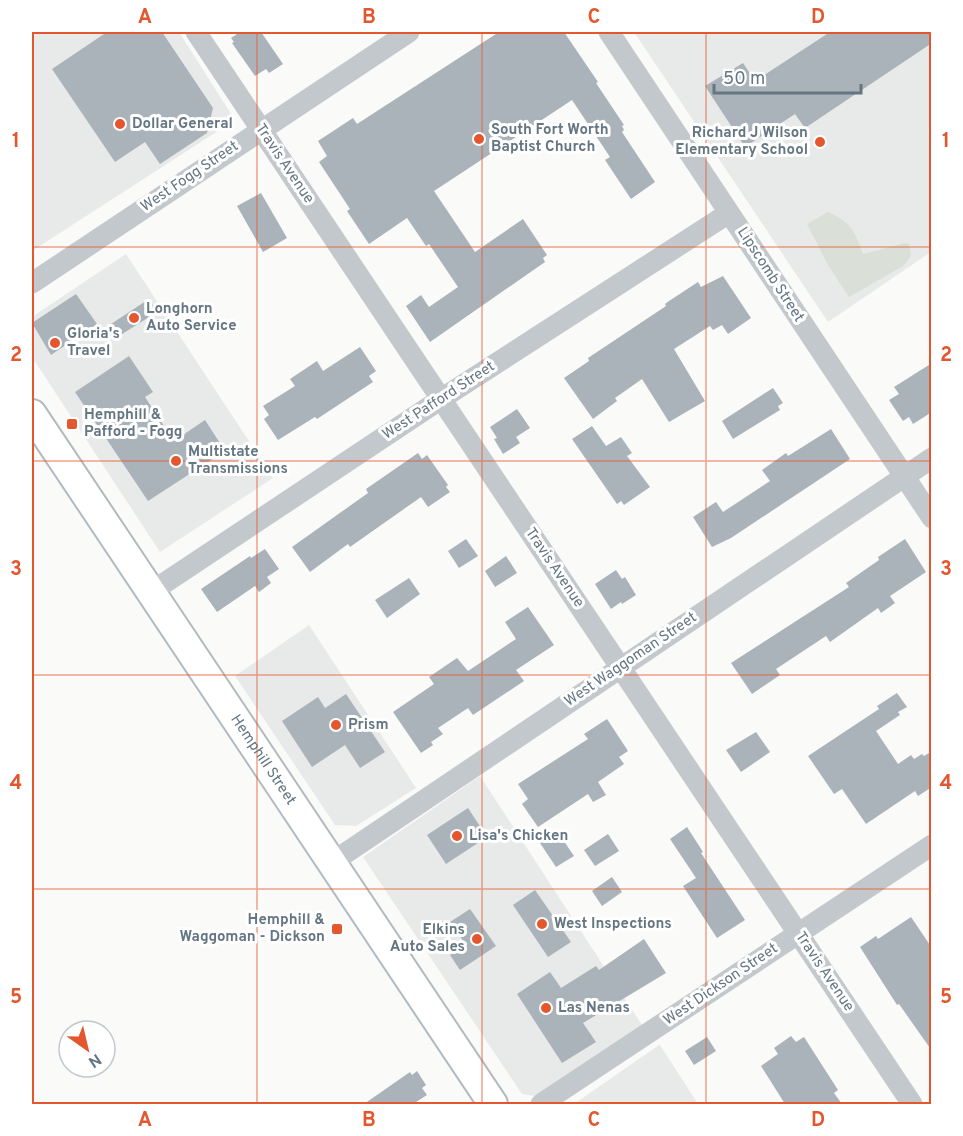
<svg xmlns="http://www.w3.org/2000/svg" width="963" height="1136" font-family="Overpass,sans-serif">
	<rect width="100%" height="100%" fill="#fafaf8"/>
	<path fill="#e8e9e9" d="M32,32H179L235,120L32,251Z
		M634,32H931V252L828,322Z
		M126,254L273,478L160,552L32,357V317Z
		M309,625L416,788L356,826L335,825L235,676Z
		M480,776L642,1025L536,1096L522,1094L363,857Z
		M660,1045L698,1104H574L659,1045Z"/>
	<path fill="#dadfd7" d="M828,212C851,222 855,231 863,254L905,243L909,244L911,256L903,266L849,297L828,265L807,224Z"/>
	<path fill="#aab3b9" d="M107,32H162L213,108L207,133L160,164L145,142L115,162L52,69Z
		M240,32H261L283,64L269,73L266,69L255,76L232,43L234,42L231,38Z
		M499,32H564L598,82L596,83L624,125L622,126L624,130L622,132L655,182L631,199L605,160L610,157L572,100L434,191L475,252L523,219L547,255L543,258L545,262L430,342L406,306L421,295L429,307L458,287L429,244L426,246L407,218L369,244L347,211L350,209L319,162L327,156L318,141L353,118L357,124Z
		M830,32H932V43L805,128L795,114L745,147L705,86L743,63L755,81Z
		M261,193L287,238L263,252L237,206Z
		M723,276L751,318L728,334L722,325L713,330L710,326L674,349L705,401L669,422L642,379L615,398L617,401L593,419L564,378L589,361L588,358L666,306L665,304L669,301L698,282L701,287Z
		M76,294L97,324L51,355L32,323Z
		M149,299L157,312L119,336L111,324Z
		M360,347L376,371L369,376L373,382L317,419L315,417L278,440L264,419L269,415L263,406L295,386L290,379L317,361L323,371Z
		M129,356L153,392L145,397L174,441L205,420L225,451L148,501L75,392Z
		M932,363V412L913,424L909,417L903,421L889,400L899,394L894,387Z
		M773,388L783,403L778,406L780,410L733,439L722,421Z
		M517,409L530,428L516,437L520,443L503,454L494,439L497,438L490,427Z
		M592,426L606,446L621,437L632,453L627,456L650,487L624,505L621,501L617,504L572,439Z
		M831,429L850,459L731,538L712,547L693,517L716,502L723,512L770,481L762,470L786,453L788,456Z
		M418,453L422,459L427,455L448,485L446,487L450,492L428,507L421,497L350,547L348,544L310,572L292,547L368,493L366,489Z
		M466,539L478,556L459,568L448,551Z
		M905,539L926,572L890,596L895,603L881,613L878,608L830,642L826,636L776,669L780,675L752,694L731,663L849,587L846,583L879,560L878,557Z
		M265,549L279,569L267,577L271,583L259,592L255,586L217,612L201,589L250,556L251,558Z
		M506,556L517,573L495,587L485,571Z
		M616,570L622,579L625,577L636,595L622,604L621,602L611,609L595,584Z
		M409,578L420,594L387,618L375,600Z
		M528,607L554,645L516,670L524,681L473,715L468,708L438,728L443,734L431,742L433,745L421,753L393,712L434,684L429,677L457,658L468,671L516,639L505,622Z
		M897,693L907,707L898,712L900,715L876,731L898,764L911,755L914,759L922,754L924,756L932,751V787L918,796L915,791L866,824L842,789L834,794L808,756L879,709L877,706Z
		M346,694L385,752L360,768L345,745L312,767L282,721L318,697L325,708Z
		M607,719L628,751L619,757L624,764L598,782L606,795L593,802L588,794L538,827L522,804L528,799L518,784L588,739L584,734Z
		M756,732L770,752L741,772L726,750Z
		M468,808L487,837L446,864L427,835Z
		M687,827L703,852L701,853L745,920L717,938L683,886L696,878L670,839Z
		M557,831L574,856L556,867L540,843Z
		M608,834L619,851L595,866L584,850Z
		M612,877L622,892L602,906L592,891Z
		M535,890L571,942L548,957L513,905Z
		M470,909L496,946L460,970L450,955L466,945L450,922Z
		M911,917L932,948V1051L899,1004L897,1005L860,947L876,936L878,939Z
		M644,939L666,973L583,1023L596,1042L562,1063L517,994L550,972L561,988L596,966L599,970Z
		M791,1036L796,1042L804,1037L838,1090L834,1093L842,1104H785L761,1066L778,1054L774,1048Z
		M707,1037L716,1051L694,1065L685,1051Z
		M417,1071L426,1085L422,1088L427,1095L413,1104H364L410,1072L412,1075Z"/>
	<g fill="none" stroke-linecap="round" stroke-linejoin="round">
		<defs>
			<g id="secondary">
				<path id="s1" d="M32,414L493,1104"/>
			</g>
		</defs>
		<use href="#secondary" stroke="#b3babf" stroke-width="32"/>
		<path stroke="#c3c8cc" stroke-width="21" d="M196,32L912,1104
			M609,32L932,518
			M32,283L409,32
			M151,592L441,399L729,213
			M331,863L932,458
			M541,1104L932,845"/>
		<use href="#secondary" stroke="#fff" stroke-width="28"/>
	</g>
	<path fill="none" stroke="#e4572e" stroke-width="1.5" stroke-opacity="0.55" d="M257,32V1104M482,32V1104M706,32V1104M32,247H932M32,461H932M32,675H932M32,889H932"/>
	<g fill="#e4572e" stroke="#fff" stroke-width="2">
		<circle cx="120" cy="124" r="6"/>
		<circle cx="479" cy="139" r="6"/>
		<circle cx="820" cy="142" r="6"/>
		<circle cx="134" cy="318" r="6"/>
		<circle cx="55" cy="343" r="6"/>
		<rect x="66" y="418" width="12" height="12" rx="3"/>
		<circle cx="176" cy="461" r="6"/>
		<circle cx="336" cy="725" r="6"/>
		<circle cx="457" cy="836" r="6"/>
		<circle cx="542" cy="924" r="6"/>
		<rect x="331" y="923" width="12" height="12" rx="3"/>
		<circle cx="477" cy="939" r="6"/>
		<circle cx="546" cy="1008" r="6"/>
	</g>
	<g text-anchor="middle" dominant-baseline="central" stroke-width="6" stroke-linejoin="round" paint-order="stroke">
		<g font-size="15" font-weight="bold" fill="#657683" stroke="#fff" text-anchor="start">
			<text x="132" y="124">Dollar General</text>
			<text x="491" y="130">South Fort Worth<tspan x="491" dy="17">Baptist Church</tspan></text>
			<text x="808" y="133" text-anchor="end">Richard J Wilson<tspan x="808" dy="17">Elementary School</tspan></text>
			<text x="146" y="309">Longhorn<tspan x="146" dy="17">Auto Service</tspan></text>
			<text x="67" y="334">Gloria's<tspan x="67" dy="17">Travel</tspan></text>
			<text x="84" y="415">Hemphill &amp;<tspan x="84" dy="17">Pafford - Fogg</tspan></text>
			<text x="188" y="452">Multistate<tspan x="188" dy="17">Transmissions</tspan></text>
			<text x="348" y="725">Prism</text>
			<text x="469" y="836">Lisa's Chicken</text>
			<text x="325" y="920" text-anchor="end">Hemphill &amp;<tspan x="325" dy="17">Waggoman - Dickson</tspan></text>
			<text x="554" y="924">West Inspections</text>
			<text x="465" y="930" text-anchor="end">Elkins<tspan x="465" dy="17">Auto Sales</tspan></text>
			<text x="558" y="1008">Las Nenas</text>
		</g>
		<g font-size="15" fill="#657683" stroke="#fff">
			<text transform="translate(284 164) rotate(56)">Travis Avenue</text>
			<text transform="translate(190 177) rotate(-34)">West Fogg Street</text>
			<text transform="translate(770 275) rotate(57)">Lipscomb Street</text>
			<text transform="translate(439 401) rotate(-33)">West Pafford Street</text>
			<text transform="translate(554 568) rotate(56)">Travis Avenue</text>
			<text transform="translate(631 660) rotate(-34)">West Waggoman Street</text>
			<text stroke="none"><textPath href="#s1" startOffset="416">Hemphill Street</textPath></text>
			<text transform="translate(824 972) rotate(56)">Travis Avenue</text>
			<text transform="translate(721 985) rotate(-34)">West Dickson Street</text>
		</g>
	</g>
	<rect width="963" height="1136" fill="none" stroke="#ffffff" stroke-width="66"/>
	<g transform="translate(87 1049) rotate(146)"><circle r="28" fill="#ffffff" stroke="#c1c8cd" stroke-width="1.5"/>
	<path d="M0-4.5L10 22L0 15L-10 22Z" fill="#e4572e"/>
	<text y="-9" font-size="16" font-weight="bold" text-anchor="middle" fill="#657683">N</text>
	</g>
	<path d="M714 84v9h147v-9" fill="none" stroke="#657683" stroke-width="3"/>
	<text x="723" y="84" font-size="18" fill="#657683" stroke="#ffffff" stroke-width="4.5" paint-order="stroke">50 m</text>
	<rect x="33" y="33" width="897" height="1070" fill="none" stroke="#e4572e" stroke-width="2"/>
	<g font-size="20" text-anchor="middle" font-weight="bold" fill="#e4572e">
		<text x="145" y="23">A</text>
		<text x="369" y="23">B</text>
		<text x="594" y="23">C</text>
		<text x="818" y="23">D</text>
		<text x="16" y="147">1</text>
		<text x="946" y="147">1</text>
		<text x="16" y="361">2</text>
		<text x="946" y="361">2</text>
		<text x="16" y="575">3</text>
		<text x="946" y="575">3</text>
		<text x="16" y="789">4</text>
		<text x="946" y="789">4</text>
		<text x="16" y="1003">5</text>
		<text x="946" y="1003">5</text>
		<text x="145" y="1126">A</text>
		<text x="369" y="1126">B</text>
		<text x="594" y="1126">C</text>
		<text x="818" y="1126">D</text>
	</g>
</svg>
